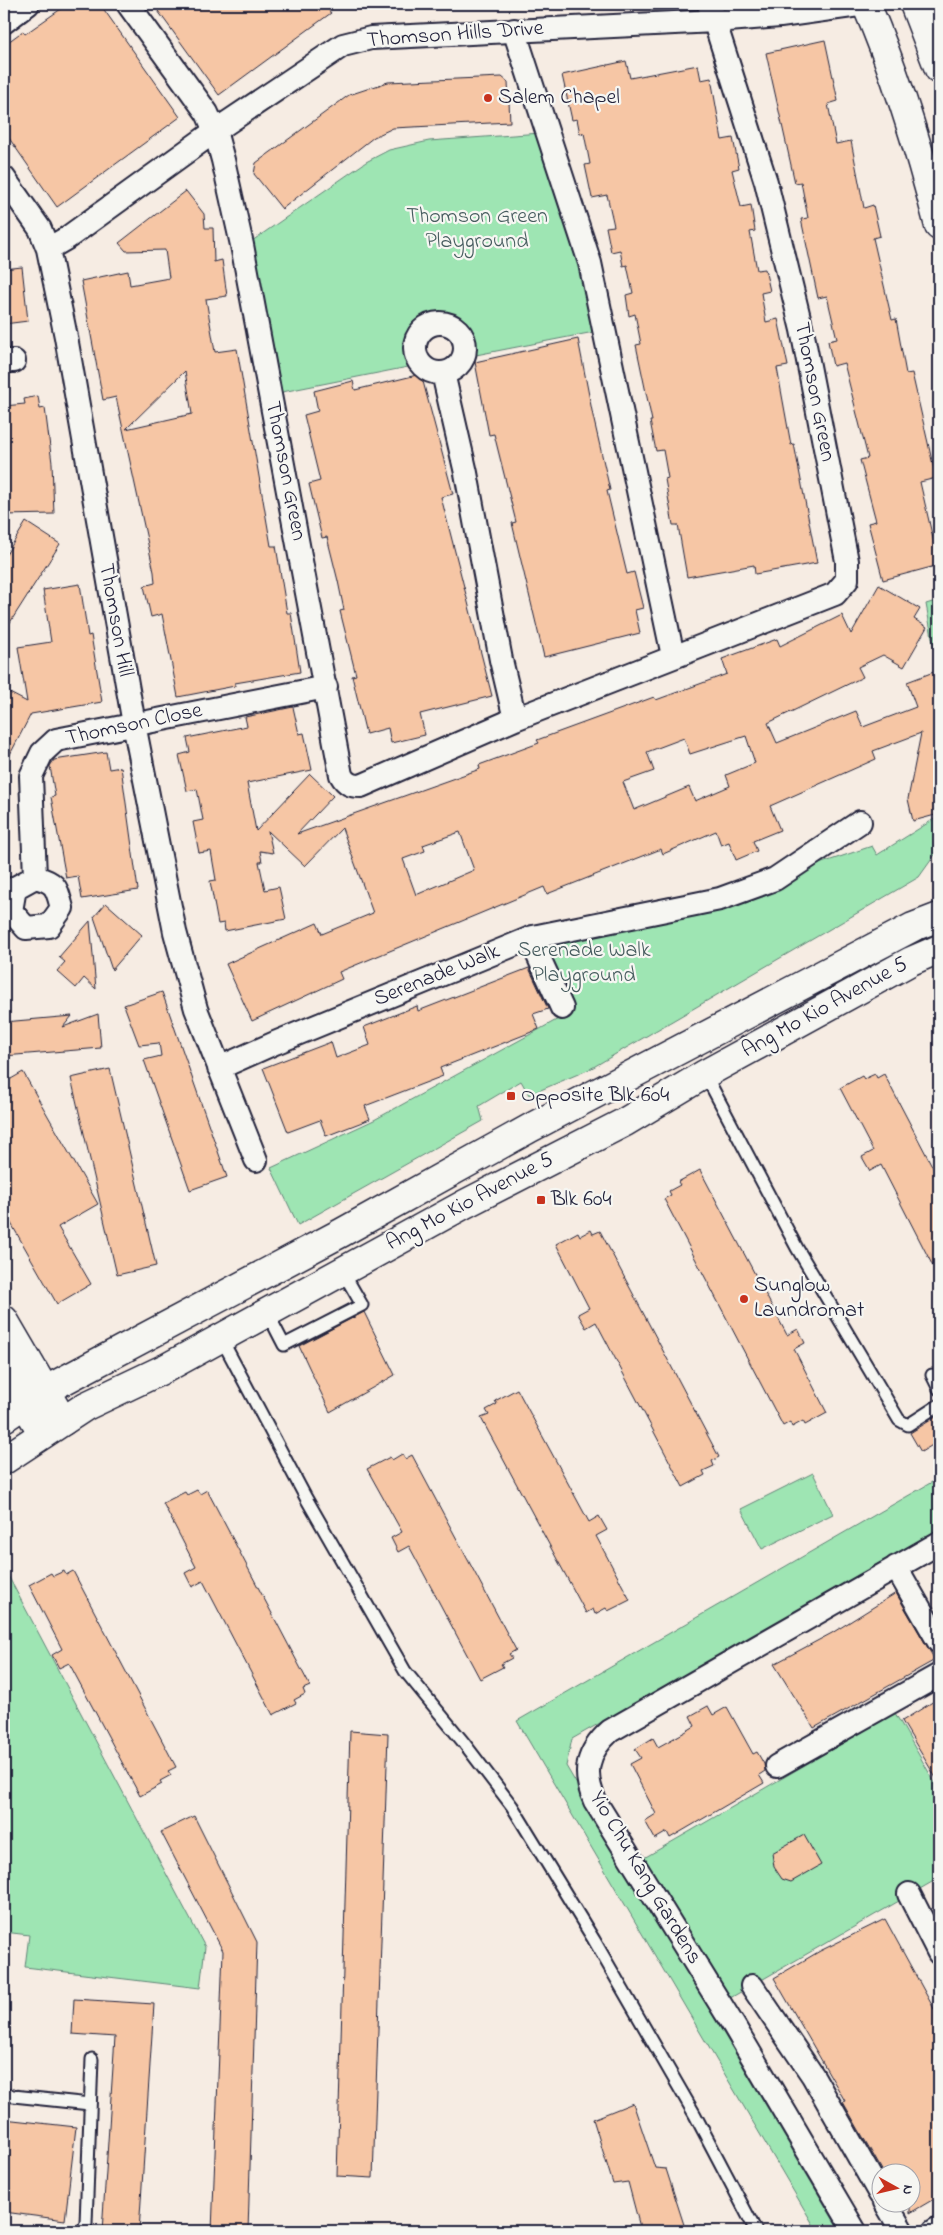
<svg xmlns="http://www.w3.org/2000/svg" width="943" height="2235" font-family="'Indie Flower',sans-serif">
	<rect width="100%" height="100%" fill="#f6ece3"/>
	<filter id="ink" filterUnits="userSpaceOnUse"><feTurbulence type="fractalNoise" baseFrequency=".02" numOctaves="2"/><feDisplacementMap in="SourceGraphic" scale="10" xChannelSelector="R" yChannelSelector="G"/><feConvolveMatrix kernelMatrix="1 2 1 2 8 2 1 2 1" color-interpolation-filters="sRGB"/></filter>
	<g filter="url(#ink)">
		<path fill="#9ee5b3" stroke="#608477" d="M541,133L599,331L476,355C474,346 472,337 467,329C451,308 415,311 408,339C406,348 410,357 413,366L267,395L239,250L366,162L389,150L429,141Z
			M939,600V676L926,604Z
			M939,816V849L919,877L590,1069L529,1095L521,1081L479,1106L483,1121L298,1225L271,1168L374,1120L562,1017L533,937L775,879L872,846L877,855Z
			M813,1473L833,1514L762,1549L741,1509Z
			M939,1478V1529L572,1739L566,1766L840,2231H817L517,1721Z
			M4,1568L205,1947L200,1988L25,1967L29,1935L4,1932Z
			M895,1713L939,1790V1878L718,2005L637,1862Z"/>
		<path fill="#f6c6a5" stroke="#22223b" fill-rule="evenodd" d="M68,4H100L180,117L57,207L4,131V45L23,31L25,34Z
			M153,4H324L331,13L219,95Z
			M825,40L838,101L828,104L836,144L851,141L864,208L873,205L880,236L873,238L892,320L896,319L906,374L912,373L936,478L920,482L939,565L883,580L868,523L876,521L860,460L868,458L844,363L833,366L828,341L837,339L827,296L818,298L801,219L808,218L801,182L795,183L766,53Z
			M626,61L630,78L698,65L701,80L711,78L722,140L733,138L739,168L732,170L741,207L751,205L755,231L750,232L757,270L765,269L770,291L761,293L766,322L778,319L788,366L777,368L791,445L794,444L817,563L755,574L754,565L687,577L678,525H673L665,479L668,478L663,450L656,451L650,421H652L636,345L641,344L635,314L629,316L626,295L633,293L627,265L623,266L620,250L611,252L606,227L614,226L607,195L592,198L585,165L590,164L584,133L580,134L577,119L572,120L562,75Z
			M502,77L508,82L510,122L393,128L374,137L282,209L254,174L256,163L349,95L388,82Z
			M186,191L204,214L205,228H213L214,262L222,260L227,296L206,299L215,352L237,349L271,546H276L287,613H291L300,672L235,683V686L178,697L162,614L151,617L144,586L155,583L154,572L116,397L103,400L81,281L128,271L130,285L169,278L165,250L126,251L119,243ZM185,371L192,414L126,429Z
			M22,267L28,321L4,324V269Z
			M578,339L593,416L610,490L607,491L627,574L634,572L643,608L635,610L640,633L544,657L512,523L516,522L494,434L489,435L475,362Z
			M421,374L453,494L441,497L492,696L420,714L425,735L391,743L388,728L366,734L352,676L356,675L340,611L344,610L338,581L327,537L322,538L309,484L320,481L304,415L318,411L314,391L353,381L355,390Z
			M38,396L40,409L45,408L52,463L54,514L4,515V406L25,404L24,399Z
			M26,522L60,544L4,632V558Z
			M80,584L88,636L91,635L102,702L31,714L4,766V690L27,702L18,647L51,642L43,590Z
			M879,585L920,609L914,619L927,627L904,667L883,655L858,667L863,677L768,723L777,743L856,711L863,727L916,707L907,682L939,670V814L913,821L908,799L921,733L873,751L876,759L770,806L780,830L753,841L757,851L736,860L729,842L721,845L716,831L663,854L661,849L547,894L544,887L339,972L342,979L252,1021L226,964L317,923L322,934L373,913L342,828L305,866L268,831L273,853L260,851L262,862H259L265,890L279,887L286,919L225,931L224,923L218,924L210,881L216,880L211,851L199,853L193,822L203,820L197,789L187,791L179,755L190,752L187,738L247,726L245,717L293,707L299,734L304,733L312,770L247,783L256,831L310,774L333,796L297,834L480,769L479,765L539,743L537,740L619,710L654,697L656,700L727,674L722,659L777,639L780,646L842,615L851,634ZM746,736L755,763L726,775L730,786L695,801L689,787L634,810L623,782L654,771L647,752L684,738L690,754ZM460,832L474,870L416,895L403,859L425,851L423,845Z
			M106,752L109,769L121,767L138,890L82,899L78,876L66,878L51,797L55,796L50,766L54,760Z
			M106,903L142,935L112,970L94,917Z
			M90,921L96,989L84,978L76,988L57,971L65,962L59,957Z
			M529,968L548,1009L533,1014L539,1029L440,1068L443,1076L365,1106L370,1119L326,1136L320,1120L288,1132L263,1068L331,1042L336,1058L370,1045L364,1027L417,1006L418,1011Z
			M162,992L227,1177L190,1190L144,1060L161,1056L159,1043L139,1045L124,1005Z
			M98,1014L101,1048L4,1056V1022L72,1016L63,1027Z
			M110,1069L156,1266L117,1275L71,1078Z
			M23,1072L98,1204L58,1227L91,1284L57,1304L4,1211V1083Z
			M875,1074L877,1078L884,1074L939,1179V1278L881,1165L870,1171L862,1157L873,1151L840,1088L862,1076L864,1079Z
			M700,1170L787,1335L798,1329L805,1343L794,1349L827,1413L805,1425L803,1421L792,1427L790,1422L783,1426L664,1199L671,1195L669,1191L680,1185L678,1182Z
			M591,1230L593,1234L600,1231L719,1457L712,1461L714,1466L703,1471L705,1475L683,1487L596,1322L586,1328L578,1314L589,1308L556,1244L578,1232L580,1236Z
			M364,1312L395,1375L330,1412L299,1346Z
			M517,1389L589,1522L599,1516L607,1530L596,1536L630,1600L608,1611L606,1608L595,1614L593,1609L586,1613L481,1418L489,1415L486,1410L497,1404L495,1401Z
			M939,1415V1441L921,1452L910,1433Z
			M402,1454L405,1459L412,1455L516,1650L509,1654L512,1658L501,1664L503,1667L480,1679L409,1546L398,1552L391,1538L402,1532L367,1469L390,1457L392,1460Z
			M197,1490L200,1494L207,1490L310,1686L303,1689L305,1694L294,1700L296,1703L273,1715L203,1581L192,1587L185,1573L196,1567L163,1503L185,1492L187,1495Z
			M64,1571L66,1575L73,1571L176,1767L168,1771L171,1775L160,1781L162,1784L140,1796L69,1663L59,1668L52,1655L62,1649L29,1585L51,1573L53,1576Z
			M896,1593L935,1660L814,1728L774,1664L832,1633Z
			M939,1698V1783L902,1721Z
			M708,1706L713,1715L727,1707L753,1754L757,1752L764,1764L765,1771L759,1775L764,1783L670,1838L667,1832L655,1839L645,1821L656,1814L630,1764L641,1758L635,1749L653,1738L658,1747L685,1732L695,1726L690,1716Z
			M350,1731L388,1734L373,2178L337,2176Z
			M194,1816L257,1942L248,2231H212L223,1951L161,1832Z
			M804,1835L821,1865L791,1882L782,1879L774,1867L772,1853Z
			M885,1919L939,2018V2196L910,2213V2172H883L843,2102L845,2101L774,1978L820,1951Z
			M74,1999L154,2004L139,2231H102L115,2037L72,2034Z
			M633,2103L655,2168L666,2169L686,2231H641L628,2182L613,2184L593,2119Z
			M4,2119L76,2127L65,2220L4,2212Z"/>
		<g fill="none" stroke-linecap="round" stroke-linejoin="round">
			<defs>
				<path id="lane" d="M705,1074L797,1248L899,1420L908,1425L939,1405
					M267,1312L284,1345L362,1305L343,1272
					M221,1338L306,1498L405,1671L464,1743L512,1806L594,1940L695,2115L756,2231
					M932,1375L939,1389
					M4,2095L90,2104
					M83,2231L86,2223L92,2059"/>
				<path id="street" d="M128,4L207,113L215,131L223,160L242,245L341,775C346,784 351,786 361,786L515,719L835,594L847,580V561L802,330L766,182L709,4
					M4,22L28,4
					M514,30L590,263L673,656
					M4,178L40,229L48,249L66,337L134,724L175,932L196,1009L256,1160
					M48,249L67,238L215,131L343,45L371,38L715,21L780,16L866,4
					M415 348a25 25 0 1 1 50 0a25 25 0 1 1-50 0Z
					M4,361H14
					M443,373L466,473L501,660L515,719
					M35,877L31,776L42,753L56,740L326,687
					M35,877C57,883 56,887 62,908L49,926L26,928L11,911L15,888Z
					M530,938L562,1008
					M219,1068L275,1043L533,937L720,899L775,879L860,822
					M896,1567L939,1642
					M777,1766L939,1675
					M909,1894L939,1953
					M752,1986L813,2076L880,2194
					M885,2202L902,2231
					M855,2231L734,2026L595,1801C582,1772 587,1752 610,1731L939,1543
					M934,2231L939,2228"/>
				<path id="secondary" d="M4,1320L63,1421
					M4,1368L43,1434"/>
				<path id="primary" d="M866,4C897,76 920,151 939,226
					M914,4L939,69
					M4,1418L44,1391L341,1233L532,1127L913,927L939,917
					M4,1460L86,1406L166,1368L465,1204L625,1122L705,1074L911,961L939,949"/>
			</defs>
			<use href="#lane" stroke="#22223b" stroke-width="15"/>
			<use href="#street" stroke="#22223b" stroke-width="26"/>
			<use href="#secondary" stroke="#22223b" stroke-width="31"/>
			<use href="#primary" stroke="#22223b" stroke-width="31"/>
			<use href="#lane" stroke="#f6f6f2" stroke-width="11"/>
			<use href="#street" stroke="#f6f6f2" stroke-width="22"/>
			<use href="#secondary" stroke="#f6f6f2" stroke-width="28"/>
			<use href="#primary" stroke="#f6f6f2" stroke-width="28"/>
		</g>
	</g>
	<g fill="#c8321e" stroke="#f6f6f2" stroke-width="2">
		<circle cx="488" cy="98" r="5"/>
		<rect x="506" y="1091" width="10" height="10" rx="2.5"/>
		<rect x="536" y="1195" width="10" height="10" rx="2.5"/>
		<circle cx="744" cy="1299" r="5"/>
	</g>
	<g text-anchor="middle" dominant-baseline="central" stroke-width="4.5" stroke-linejoin="round" paint-order="stroke">
		<g font-size="22" fill="#22223b" stroke="#f6f6f2">
			<text transform="translate(455 35) rotate(-4)">Thomson Hills Drive</text>
			<text transform="translate(814 392) rotate(79)">Thomson Green</text>
			<text transform="translate(285 471) rotate(79)">Thomson Green</text>
			<text transform="translate(115 620) rotate(80)">Thomson Hill</text>
			<text transform="translate(134 725) rotate(-12)">Thomson Close</text>
			<text transform="translate(437 976) rotate(-22)">Serenade Walk</text>
			<text transform="translate(825 1008) rotate(-29)">Ang Mo Kio Avenue 5</text>
			<text transform="translate(470 1202) rotate(-28)">Ang Mo Kio Avenue 5</text>
			<text transform="translate(645 1878) rotate(59)">Yio Chu Kang Gardens</text>
		</g>
		<g font-size="22" fill="#22223b" stroke="#f6f6f2" text-anchor="start">
			<text x="498" y="98">Salem Chapel</text>
			<text x="521" y="1096">Opposite Blk 604</text>
			<text x="551" y="1200">Blk 604</text>
			<text x="754" y="1286">Sunglow<tspan x="754" dy="25">Laundromat</tspan></text>
		</g>
		<g font-size="22" fill="#475c5f" stroke="#f6f6f2">
			<text x="477" y="217">Thomson Green<tspan x="477" dy="25">Playground</tspan></text>
			<text x="584" y="951">Serenade Walk<tspan x="584" dy="25">Playground</tspan></text>
		</g>
	</g>
	<rect width="943" height="2235" fill="none" stroke="#f6f6f2" stroke-width="20"/>
	<rect x="10" y="10" width="923" height="2215" fill="none" stroke="#22223b" stroke-width="2" filter="url(#ink)"/>
	<g transform="translate(896 2188) rotate(98)"><circle r="24" fill="#f6f6f2" stroke="#a1a1a9"/>
	<path d="M0-4L9 19L0 12L-9 19Z" fill="#c8321e"/>
	<text y="-8" font-size="14" font-weight="bold" text-anchor="middle" fill="#22223b">N</text>
	</g>
</svg>
